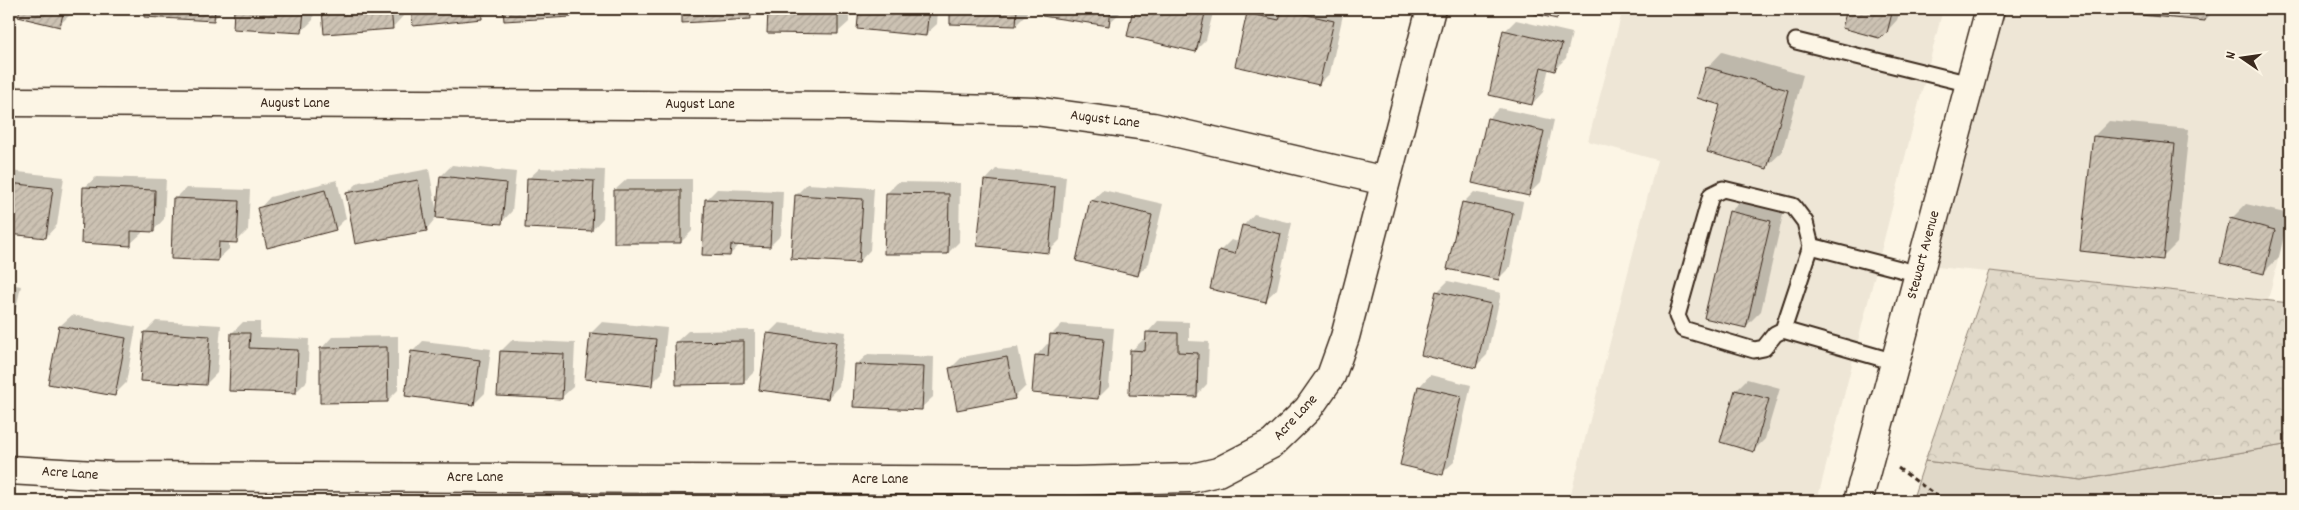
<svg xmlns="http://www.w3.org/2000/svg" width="2299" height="510" font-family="Dekko,sans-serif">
	<defs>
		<pattern id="forest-crowns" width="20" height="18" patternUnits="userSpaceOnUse" patternTransform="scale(1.25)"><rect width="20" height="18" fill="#e0d8c8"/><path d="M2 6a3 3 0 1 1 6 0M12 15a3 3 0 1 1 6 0" fill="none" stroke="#c1baab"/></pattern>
		<pattern id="building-hatch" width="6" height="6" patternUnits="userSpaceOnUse" patternTransform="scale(1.25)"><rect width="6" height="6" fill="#ccc2b3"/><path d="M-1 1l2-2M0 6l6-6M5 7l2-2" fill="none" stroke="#b0a79a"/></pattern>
	</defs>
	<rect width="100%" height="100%" fill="#fcf5e5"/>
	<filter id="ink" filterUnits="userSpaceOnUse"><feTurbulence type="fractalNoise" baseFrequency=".02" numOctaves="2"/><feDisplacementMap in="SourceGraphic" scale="10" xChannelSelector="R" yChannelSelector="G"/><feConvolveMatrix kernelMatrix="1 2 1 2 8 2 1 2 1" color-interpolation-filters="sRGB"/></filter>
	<g filter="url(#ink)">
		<path fill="#eee6d6" d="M1623,9H1943L1817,501H1569L1657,160L1588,141Z
			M2003,9H2290V212L2268,300L1937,267V259Z"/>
		<path fill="#e0d8c8" stroke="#8e8173" d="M2290,444V501H1912L1925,461L2081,480Z"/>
		<path fill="url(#forest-crowns)" stroke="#8e8173" d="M1990,271L2290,303V444L2081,480L1925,461Z"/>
		<path fill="#0003" d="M21,9H72L71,14L59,25L20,16Z
			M145,9H224L213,20L145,16Z
			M235,9H314L313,20L302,31L234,28Z
			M323,9H403V16L392,28L325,33Z
			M413,9H491L482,18L414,25Z
			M505,9H578L571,16L505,20Z
			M683,9H759L750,18L683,21Z
			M769,9H849V22L837,33L768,32Z
			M860,9H938L937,24L925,35L858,28Z
			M951,9H1027V14L1016,25L951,23Z
			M1044,9H1120V13L1108,24L1043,15Z
			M1135,9H1214L1206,40L1195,51L1128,36Z
			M1253,9L1344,10L1330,73L1319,84L1248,14Z
			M1518,9H1565L1556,18Z
			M1848,9H1901L1897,20L1886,32L1843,27Z
			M2131,9H2216L2205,20L2131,13Z
			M1516,20L1572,33L1566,58L1555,69L1549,68L1543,92L1532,104L1505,31Z
			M1722,52L1803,75L1782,152L1766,167L1722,104L1707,68Z
			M1499,108L1554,120L1540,183L1528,195L1488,119Z
			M2109,121L2189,129L2177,243L2162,258L2094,136Z
			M452,165L516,172L512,211L501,223L437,216L426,230L347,193L359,182L429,169L437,214L441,176Z
			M540,168L605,170L603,218L592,230L528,179Z
			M996,169L1066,176L1060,240L1049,251L985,181Z
			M9,171L64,177L57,225L46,237L9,232Z
			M96,177L166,179L164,219L153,231L142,230V233L130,244L84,188Z
			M627,179H692V231L681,242L615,190Z
			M337,180L346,218L335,229L259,209L270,197Z
			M898,182L960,183L959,242L948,253L887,193Z
			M807,184L874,188L870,250L859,262L796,195Z
			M186,188L250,190L248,230L237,241H229V249L217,260L175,199Z
			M717,189L783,191L781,235L770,246L740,244L730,255L706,200Z
			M1103,190L1163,204L1149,263L1138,274L1091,201Z
			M1474,192L1523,202L1510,267L1498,279L1463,203Z
			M1745,197L1785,206L1761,311L1746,326L1730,212Z
			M2246,204L2289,214L2279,257L2263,273L2231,219Z
			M1254,214L1292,223L1277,289L1265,300L1220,251L1231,240L1239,242L1243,226Z
			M1448,281L1501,293L1487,355L1476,366L1437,292Z
			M9,284L21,286L9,340Z
			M72,315L136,327L126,383L115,394L50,382L60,326Z
			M156,321L221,325L217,373L206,384L145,332Z
			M1158,321L1189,322V341L1209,342L1207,384L1196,396L1131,351L1143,340H1147V333Z
			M243,322H260V337L309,339L307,381L296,392L232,333Z
			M602,322L667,328L662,373L651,384L591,333Z
			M779,323L846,332L839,386L828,398L768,334Z
			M1062,324L1114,328L1109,387L1098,398L1036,356L1047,344L1050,345L1051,335Z
			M755,330V371L744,382L676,342L688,331Z
			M398,336V390L387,401L321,349L332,337Z
			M512,340L575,343L573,387L561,398L501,351Z
			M423,341L491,349L485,393L474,404L412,352Z
			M1018,347L1026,386L1014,398L950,369L962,357Z
			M868,354L934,357L933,397L921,408L856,365Z
			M1430,375L1471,385L1454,462L1442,473L1419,387Z
			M1747,379L1780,388L1765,439L1754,450L1736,390Z"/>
		<path fill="url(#building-hatch)" stroke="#3b2a1e" d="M20,9H64L60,27L18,17Z
			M144,9H215L214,21L144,17Z
			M234,9H304L302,33L233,29Z
			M322,9H391L393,29L324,34Z
			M411,9H481L482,19L413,26Z
			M503,9H571V17L504,21Z
			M607,9H656L655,13Z
			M682,9H750L751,19L682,23Z
			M768,9H838V34L767,33Z
			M859,9H929L926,36L857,29Z
			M950,9H1017L1016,26L950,24Z
			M1043,9H1111L1109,26L1042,16Z
			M1133,9H1206L1196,52L1127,36Z
			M1282,9L1334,21L1319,85L1235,66L1247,13L1279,20Z
			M1512,9H1559L1557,19Z
			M1847,9H1893L1887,33L1879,38L1842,28Z
			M2130,9H2207L2205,21L2129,14Z
			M1503,30L1562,44L1555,71L1541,67L1532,105L1489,95Z
			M1706,67L1788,90L1767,169L1707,152L1720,105L1697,98Z
			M1487,118L1544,131L1529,196L1472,183Z
			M2093,136L2175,144L2163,260L2080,251Z
			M440,176L506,183L502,224L436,218Z
			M527,178L594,181L592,231L525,228Z
			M418,180L427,231L355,244L346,193Z
			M984,180L1055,187L1049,253L977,246Z
			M9,183L53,188L46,238L9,234Z
			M83,187L155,190L154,232L131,231V246L81,243Z
			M325,190L336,230L267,248L257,208Z
			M614,190H681V243H614Z
			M886,193L949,194L948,254H884Z
			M795,195L863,199L859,263L791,259Z
			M173,198L239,201L237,243L219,242L218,261L171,259Z
			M705,199L772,202L770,247L731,245L730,256L702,255Z
			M1090,200L1152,215L1138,276L1076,261Z
			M1462,202L1513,213L1499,280L1447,269Z
			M1729,211L1771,221L1746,328L1704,318Z
			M2230,218L2275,230L2264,274L2220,263Z
			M1242,225L1281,234L1266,302L1210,289L1219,250L1235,254Z
			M1436,291L1491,304L1476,368L1421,355Z
			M59,326L126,338L115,396L48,384Z
			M144,332L210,336L206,385L140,381Z
			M1146,332L1178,333V352L1198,353L1197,397L1129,395L1130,350L1145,351Z
			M231,333H250L249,348L298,350L296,393L229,391Z
			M590,333L656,339L652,386L585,379Z
			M767,333L836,342L828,399L759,390Z
			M1050,334L1104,339L1098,399L1032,393L1035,355L1048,356Z
			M744,341V384L676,385L675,342Z
			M387,347L388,402L320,403V348Z
			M411,351L480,360L474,405L405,396Z
			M500,351L564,354L562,399L497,396Z
			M1007,357L1015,399L957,410L949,368Z
			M855,364L924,367L922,410L853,407Z
			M1418,386L1461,396L1443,475L1400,465Z
			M1735,390L1769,399L1754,452L1720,442Z"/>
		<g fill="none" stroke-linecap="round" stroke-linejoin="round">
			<defs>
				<path id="lane" d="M1796,41L1970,84
					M1811,246L1919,274
					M1783,330L1811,246L1805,222L1793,206L1723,189L1711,195L1677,316L1683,329L1754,350L1764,348L1775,334L1783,330L1895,362"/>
				<path id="street" d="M9,102L846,106L1035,111L1153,127L1385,181
					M9,470L112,476L1075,481L1192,478L1218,472L1272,444L1308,409L1331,376L1345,337L1431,9"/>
				<path id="secondary" d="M1858,501L1990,9"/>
			</defs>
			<use href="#lane" stroke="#3b2a1e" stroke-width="19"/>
			<use href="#street" stroke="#3b2a1e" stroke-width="31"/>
			<use href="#secondary" stroke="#3b2a1e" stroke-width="31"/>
			<path stroke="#3b2a1e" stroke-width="3" stroke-dasharray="5 4" stroke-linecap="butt" d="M1898,468L1944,501"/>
			<use href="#lane" stroke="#fcf5e5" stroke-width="15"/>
			<use href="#street" stroke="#fcf5e5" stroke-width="28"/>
			<use href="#secondary" stroke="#fcf5e5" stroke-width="28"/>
		</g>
	</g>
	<g text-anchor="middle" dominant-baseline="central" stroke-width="5" stroke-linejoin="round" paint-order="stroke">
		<g font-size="15" fill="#3b2a1e" stroke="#fcf5e5">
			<text x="295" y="104">August Lane</text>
			<text x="700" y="105">August Lane</text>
			<text transform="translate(1105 120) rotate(7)">August Lane</text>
			<text transform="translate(1924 255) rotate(-75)">Stewart Avenue</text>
			<text transform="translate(1296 418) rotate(-47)">Acre Lane</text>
			<text transform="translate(70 474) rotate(4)">Acre Lane</text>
			<text x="475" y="478">Acre Lane</text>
			<text x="880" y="480">Acre Lane</text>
		</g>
	</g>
	<rect width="2299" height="510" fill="none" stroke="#fcf5e5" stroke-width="30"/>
	<rect x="15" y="15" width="2269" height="480" fill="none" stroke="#3b2a1e" stroke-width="2" filter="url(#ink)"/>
	<g transform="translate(2242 58) rotate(283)" stroke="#fcf5e5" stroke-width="4" paint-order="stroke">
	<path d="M0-4L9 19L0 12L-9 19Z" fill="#3b2a1e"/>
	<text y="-8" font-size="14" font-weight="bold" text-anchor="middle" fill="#3b2a1e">N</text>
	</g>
</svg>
